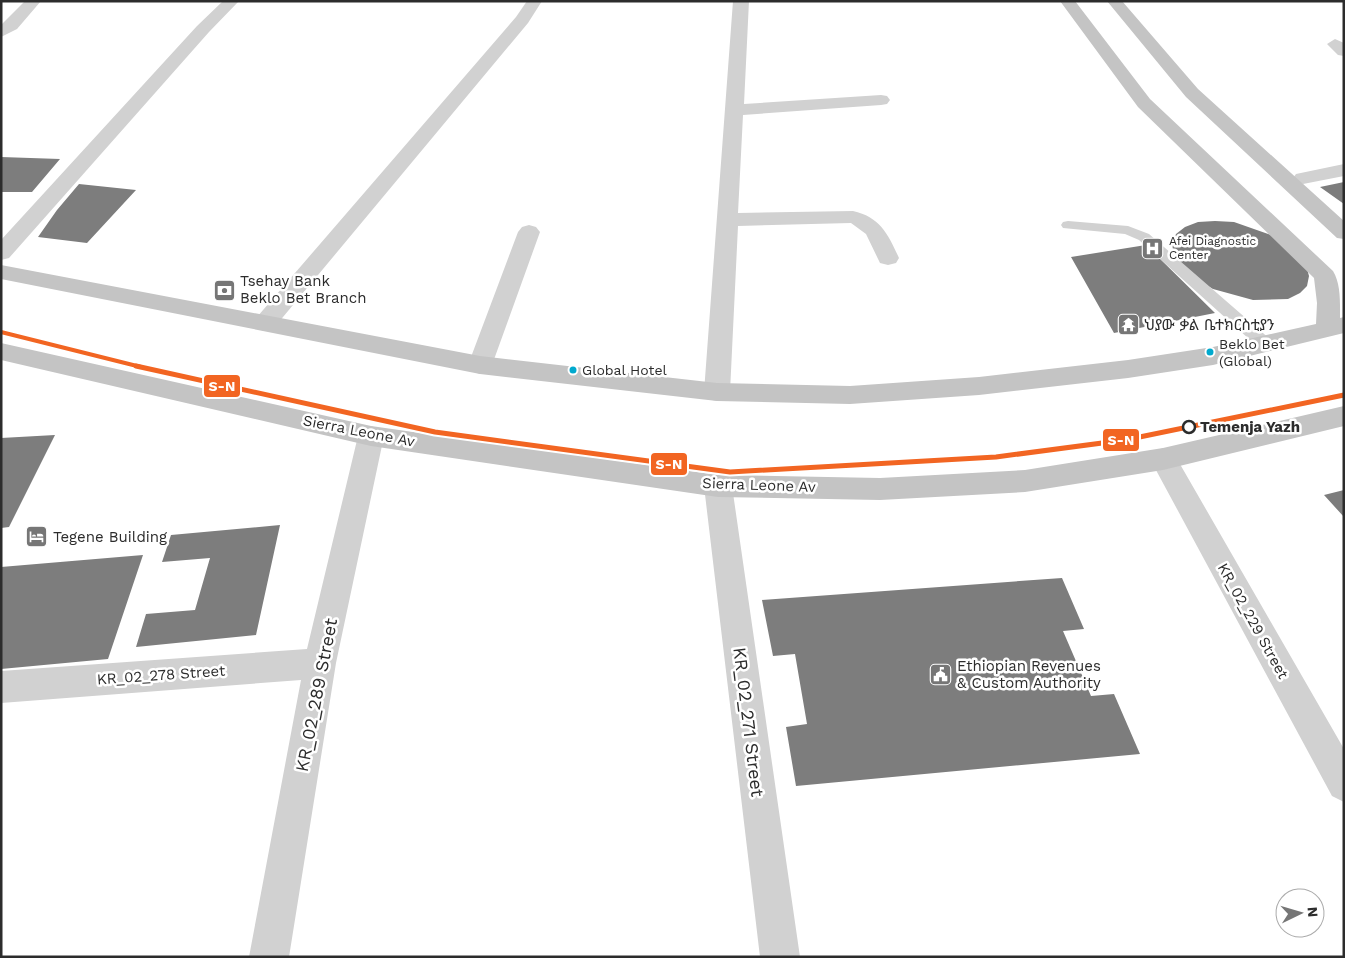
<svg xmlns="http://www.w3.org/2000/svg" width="1345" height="958" font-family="'Work Sans','Noto Sans Ethiopic',sans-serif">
	<rect width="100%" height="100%" fill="#fff"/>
	<path fill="#7d7d7d" d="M1,157L60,159L32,192H1Z
		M1344,182V204L1320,187Z
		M79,184L136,190L87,243L38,237L57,210Z
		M1215,221L1234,222L1271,235L1306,265L1309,276L1307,286L1300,293L1288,299L1253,300L1213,289L1196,279L1183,267L1174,255L1172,244L1176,234L1185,227L1198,222Z
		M1146,245L1215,313L1114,333L1071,257Z
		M55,435L9,527L1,528V438Z
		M1344,490V517L1324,495Z
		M280,525L256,635L136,647L146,614L195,610L210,558L162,562L171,535Z
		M143,555L108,659L1,669V567Z
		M1062,578L1084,629L1063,631L1091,696L1114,694L1140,754L796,786L786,727L807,724L795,654L773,656L762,600Z"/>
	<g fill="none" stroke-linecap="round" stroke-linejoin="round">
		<path fill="#d1d1d1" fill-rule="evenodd" d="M1068,221L1128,226L1149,234L1271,340L1273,344L1271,348H1259L1139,240L1125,234L1063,228L1061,225L1063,222Z"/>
		<path fill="#d1d1d1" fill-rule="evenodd" d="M25,1H41L17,29L1,37V25Z
			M223,1H239L209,32L9,258L1,260V240L197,26Z
			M527,1H542L528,23L273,329L265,331L257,329L253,323L257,317L516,17Z
			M733,1H749L744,104L881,95L887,96L890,100L887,104L881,105L743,115L738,213L853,211C880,217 888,234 899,258L896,263L888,265L880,263L866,234L851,223L738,226L730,392L726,399L717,401L708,399L704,392Z
			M1335,39L1344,43V56L1338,55L1327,44Z
			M1344,164V176L1303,184L1296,182L1293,178L1296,174Z
			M529,225L536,227L540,232L492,365L489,371L480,374L471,371L468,365L518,232L522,227Z
			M371,426L380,429L384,436L336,663L289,957H249L301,680L1,703V671L307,649L358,436L362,429Z
			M1163,448L1173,452L1344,749V802L1332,796L1150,459L1153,452Z
			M718,475L728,478L732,486L800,957H760L704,486L708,478Z"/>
		<path fill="#c4c4c4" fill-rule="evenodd" d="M1060,1H1075L1150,99L1333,271C1341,284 1340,303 1340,318L1344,317V333L1213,365L1128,378L979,395L850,404L717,401L480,374L1,279V265L480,356L717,383L850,386L979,377L1128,360L1213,347L1316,324L1317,303L1314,278L1138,107Z
			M1107,1H1122L1198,89L1344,221V239L1337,238L1186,97Z
			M1,343L371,426L718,475L880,478L1025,470L1163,448L1344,406V426L1163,470L1025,492L880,500L718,497L371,446L1,360Z"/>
		<defs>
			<path id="rail-1-far1" d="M1,332L141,367"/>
			<path id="rail-1" d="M136,366L435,432L730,472L996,457L1125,440L1344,395"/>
		</defs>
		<use href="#rail-1-far1" stroke="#fff" stroke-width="7"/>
		<use href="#rail-1" stroke="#fff" stroke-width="9"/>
		<use href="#rail-1-far1" stroke="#f26522" stroke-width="4"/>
		<use href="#rail-1" stroke="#f26522" stroke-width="5"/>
	</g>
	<defs>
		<symbol id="hospital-square" viewBox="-11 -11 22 22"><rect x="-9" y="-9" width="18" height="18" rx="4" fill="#767676" stroke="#fff"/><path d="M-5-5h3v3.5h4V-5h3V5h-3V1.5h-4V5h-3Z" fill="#fff"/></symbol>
		<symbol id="bank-square" viewBox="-11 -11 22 22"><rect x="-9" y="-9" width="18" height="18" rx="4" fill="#767676" stroke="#fff"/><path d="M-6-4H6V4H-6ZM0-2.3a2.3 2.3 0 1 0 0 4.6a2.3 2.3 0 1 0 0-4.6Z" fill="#fff"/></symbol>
		<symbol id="temple-square" viewBox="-11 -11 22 22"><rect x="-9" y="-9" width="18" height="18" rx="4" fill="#767676" stroke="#fff"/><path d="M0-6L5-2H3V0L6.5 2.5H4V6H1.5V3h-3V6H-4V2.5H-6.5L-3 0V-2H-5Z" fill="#fff"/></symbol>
		<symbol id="hotel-square" viewBox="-11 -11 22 22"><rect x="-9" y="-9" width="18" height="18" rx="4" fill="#767676" stroke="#fff"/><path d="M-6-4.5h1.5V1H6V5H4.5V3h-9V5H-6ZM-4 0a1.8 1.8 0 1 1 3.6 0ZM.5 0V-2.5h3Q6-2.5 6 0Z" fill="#fff"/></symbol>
		<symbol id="civic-square" viewBox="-11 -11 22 22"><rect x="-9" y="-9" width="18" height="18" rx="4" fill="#767676" stroke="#fff"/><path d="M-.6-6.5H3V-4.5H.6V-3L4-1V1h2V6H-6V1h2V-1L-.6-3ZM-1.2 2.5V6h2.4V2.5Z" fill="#fff"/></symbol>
	</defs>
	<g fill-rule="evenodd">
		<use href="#hospital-square" x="1140" y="236" width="25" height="25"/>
		<use href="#bank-square" x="212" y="278" width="25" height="25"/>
		<use href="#temple-square" x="1116" y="312" width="25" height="25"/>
		<use href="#hotel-square" x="24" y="524" width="25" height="25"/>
		<use href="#civic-square" x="928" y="662" width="25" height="25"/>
	</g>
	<g fill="#00a9ce" stroke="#fff" stroke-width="2">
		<circle cx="1210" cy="352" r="4.5"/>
		<circle cx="573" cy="370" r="4.5"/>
	</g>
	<circle fill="#fff" stroke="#2c2c2c" stroke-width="2.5" cx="1189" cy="427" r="6"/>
	<g text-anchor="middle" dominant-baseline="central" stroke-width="5" stroke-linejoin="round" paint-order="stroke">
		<g font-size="12" fill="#2c2c2c" stroke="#fff" text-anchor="start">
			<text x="1169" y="241">Afei Diagnostic<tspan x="1169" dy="14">Center</tspan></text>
		</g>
		<g font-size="14" fill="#2c2c2c" stroke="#fff" text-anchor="start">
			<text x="1219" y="344">Beklo Bet<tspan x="1219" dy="17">(Global)</tspan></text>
			<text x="582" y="370">Global Hotel</text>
		</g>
		<g font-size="15" fill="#2c2c2c" stroke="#fff" text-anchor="start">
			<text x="240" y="281">Tsehay Bank<tspan x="240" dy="17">Beklo Bet Branch</tspan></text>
			<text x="1144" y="325">ህያው ቃል ቤተክርስቲያን</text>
			<text x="53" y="537">Tegene Building</text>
			<text x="957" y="666">Ethiopian Revenues<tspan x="957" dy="17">&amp; Custom Authority</tspan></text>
		</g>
		<g font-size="15" font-weight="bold" fill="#2c2c2c" stroke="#fff" text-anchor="start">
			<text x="1200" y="427">Temenja Yazh</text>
		</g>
		<g font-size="15" fill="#2c2c2c" stroke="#fff">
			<text transform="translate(359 431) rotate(11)">Sierra Leone Av</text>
			<text transform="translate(759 485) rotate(2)">Sierra Leone Av</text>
			<text transform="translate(1253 621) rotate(61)">KR_02_229 Street</text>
			<text transform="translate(161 675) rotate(-4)">KR_02_278 Street</text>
		</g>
		<g font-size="18" fill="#2c2c2c" stroke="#fff">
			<text transform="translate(316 695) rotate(-79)">KR_02_289 Street</text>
			<text transform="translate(749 722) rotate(83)">KR_02_271 Street</text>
		</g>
	</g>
	<g stroke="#fff" stroke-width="2">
		<rect x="203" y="374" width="38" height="24" rx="5" fill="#f26522"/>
		<rect x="1102" y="428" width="38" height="24" rx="5" fill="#f26522"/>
		<rect x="650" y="452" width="38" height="24" rx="5" fill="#f26522"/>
	</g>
	<g font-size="14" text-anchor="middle" font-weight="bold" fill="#fff">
		<text x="222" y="391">S-N</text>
		<text x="1121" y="445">S-N</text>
		<text x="669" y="469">S-N</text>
	</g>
	<rect width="1345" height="958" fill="none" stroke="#2c2c2c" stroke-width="5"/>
	<g transform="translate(1300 913) rotate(85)"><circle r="24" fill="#ffffff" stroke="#ababab"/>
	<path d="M0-4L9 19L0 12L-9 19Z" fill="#767676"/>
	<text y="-8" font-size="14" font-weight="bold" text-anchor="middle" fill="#2c2c2c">N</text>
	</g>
</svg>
